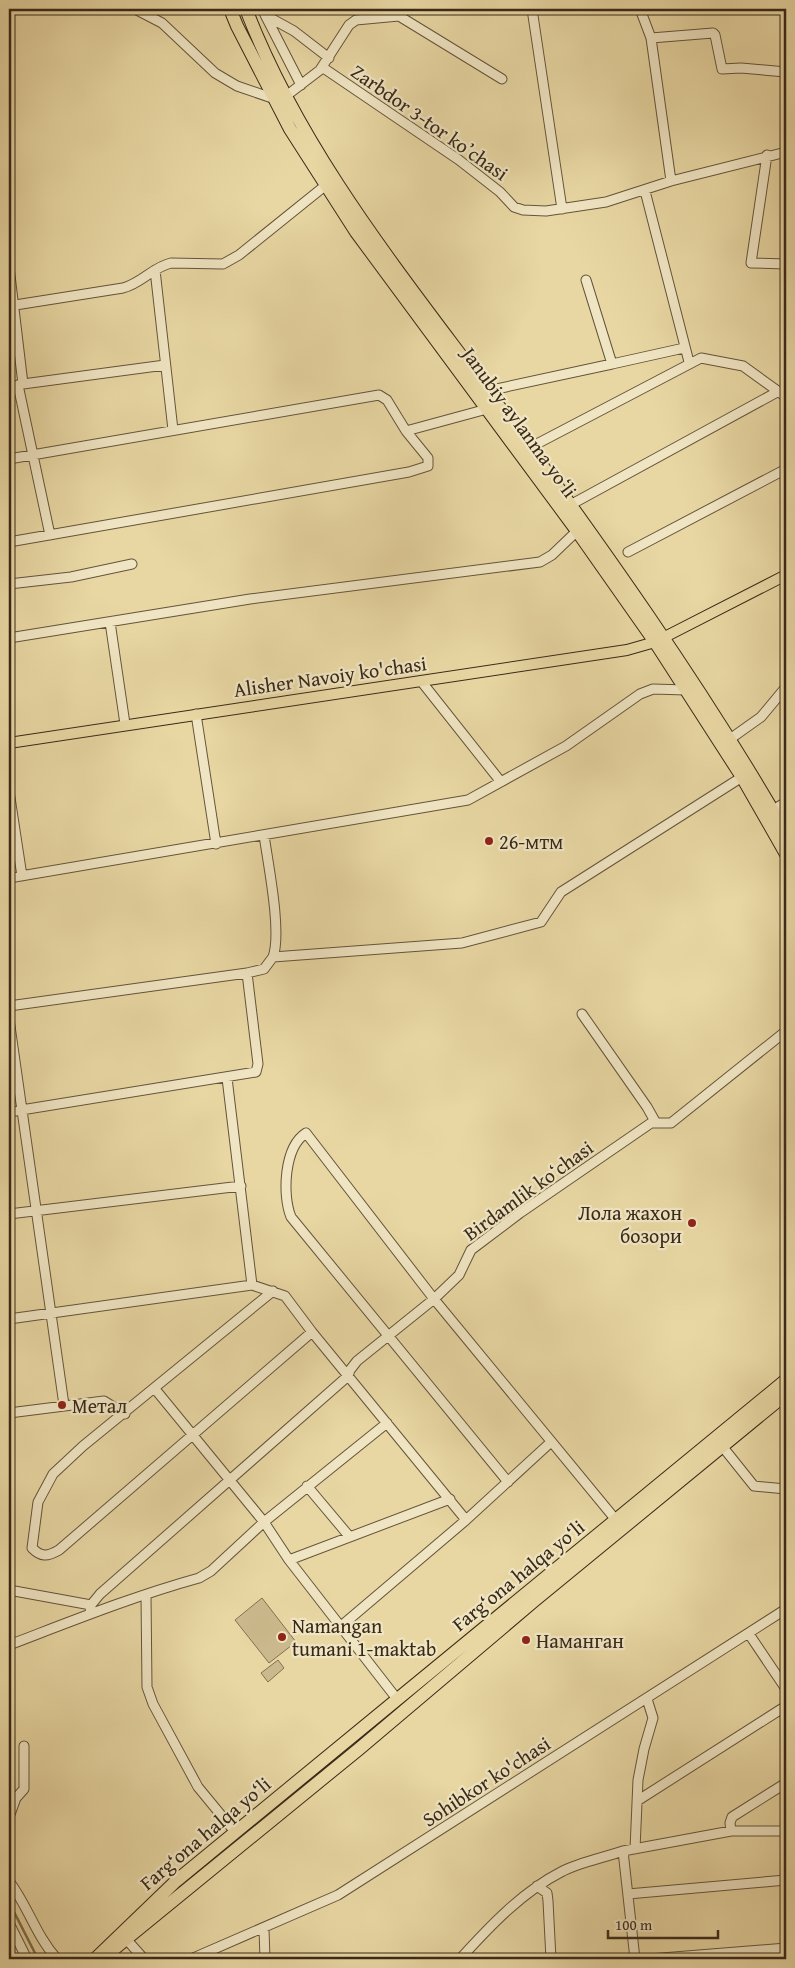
<svg xmlns="http://www.w3.org/2000/svg" width="795" height="1968" font-family="'Gentium Book Plus',serif">
	<rect width="100%" height="100%" fill="#e8d7a3"/>
	<filter id="stains"><feTurbulence type="fractalNoise" baseFrequency=".004" numOctaves="4"/><feColorMatrix values="0 0 0 0 .2 0 0 0 0 .09 0 0 0 0 .02 0 0 0 .5 -.17"/></filter>
	<radialGradient id="worn" r=".72"><stop offset=".6" stop-color="#630" stop-opacity="0"/><stop offset="1" stop-color="#630" stop-opacity=".3"/></radialGradient>
	<path fill="#cab98c" stroke="#817152" d="M262,1598L296,1642L269,1663L235,1620Z
		M278,1660L284,1668L268,1682L261,1673Z"/>
	<g fill="none" stroke-linecap="round" stroke-linejoin="round">
		<path stroke="#7e6e50" stroke-width="2.5" d="M9,1902L38,1959"/>
		<defs>
			<path id="minor" d="M135,9L162,23L215,73L237,86L275,99
				M262,9L301,85
				M532,9L562,209
				M640,9L651,38L671,181
				M265,15L294,31L329,58
				M651,38L713,33L715,35L722,69L741,68L786,72
				M322,67L459,160L500,192L514,207L523,210L546,211L606,202L671,181L786,152
				M286,96L320,70L349,25L356,20L399,16L502,79
				M767,155L751,263L786,264
				M645,191L689,362
				M9,267L23,384
				M155,270L173,430
				M9,306L123,288C142,283 153,267 171,263L223,264L239,255L326,185
				M612,364L684,348
				M18,385L50,535
				M9,388L23,384L165,365
				M487,391L612,364L586,280
				M529,448L701,358L743,366L786,397
				M9,459L379,395L387,400L406,431L487,409
				M572,504L779,391
				M9,542L409,472L428,466V458L406,431
				M628,552L786,469
				M9,584L71,577L132,564
				M110,622L125,724
				M9,638L250,599L540,562L552,555L577,531
				M421,681L501,782
				M196,714L216,844
				M730,739L761,717L786,687
				M9,791L22,876
				M773,810L786,802
				M264,835C268,864 282,932 273,957L462,943L541,922L561,892L742,777
				M9,878L468,800L566,746L640,694L653,689L686,690
				M9,1006L247,973
				M582,1014L647,1107L656,1123
				M9,1019L64,1405
				M227,1078L252,1285
				M9,1112L256,1072L258,1064L247,973L264,969L273,957
				M9,1214L241,1186
				M273,1291L83,1446L53,1474L38,1502L32,1548C41,1557 47,1557 59,1550L312,1332
				M9,1319L252,1285L285,1296L312,1332L466,1520
				M155,1389L264,1522L289,1560L397,1699
				M9,1413L104,1401L125,1414
				M722,1446L754,1486L786,1489
				M508,1482L291,1217C282,1195 284,1147 306,1133L434,1299L616,1520
				M307,1486L349,1536
				M289,1560L450,1499
				M9,1590L91,1605
				M146,1596L147,1687L153,1704L198,1787L235,1832
				M90,1614L91,1605L100,1594L348,1376L350,1370L357,1361L434,1299L459,1275L471,1250L520,1213L651,1123H671L786,1031
				M340,1627L466,1520L551,1442
				M749,1634L786,1689
				M9,1645C72,1621 134,1596 199,1578L211,1571L264,1522L387,1423
				M637,1801L786,1706
				M9,1817L16,1798L24,1789V1746
				M731,1831L730,1823L732,1817L786,1783
				M635,1849L638,1780L644,1749L653,1718L647,1699
				M623,1851L731,1831H786
				M9,1881C28,1906 36,1936 57,1959
				M537,1886L547,1893L548,1901L551,1959
				M628,1894L786,1880
				M9,1923L27,1959
				M264,1929L265,1959
				M127,1940L144,1959
				M191,1959L338,1895L786,1609
				M460,1959C489,1927 522,1892 561,1872C580,1862 603,1858 623,1851L635,1959
				M649,1959L786,1948"/>
			<path id="major" d="M9,743L627,650L655,642L786,575"/>
			<path id="highway" d="M230,9L237,26L290,129L356,232L577,531L655,642L742,777L786,854
				M246,9C303,157 405,279 498,405C600,544 700,684 786,833
				M109,1953L359,1749L534,1601L786,1394
				M95,1959L176,1881L786,1380"/>
		</defs>
		<use href="#minor" stroke="#64543c" stroke-width="11"/>
		<use href="#major" stroke="#382919" stroke-width="12"/>
		<use href="#highway" stroke="#382919" stroke-width="14"/>
		<use href="#minor" stroke="#f0e5c3" stroke-width="9"/>
		<use href="#major" stroke="#e8d7a3" stroke-width="10"/>
		<use href="#highway" stroke="#e8d7a3" stroke-width="12"/>
	</g>
	<g fill="#8f2418" stroke="#f0e5c3" stroke-width="2">
		<circle cx="489" cy="841" r="5"/>
		<circle cx="692" cy="1223" r="5"/>
		<circle cx="62" cy="1405" r="5"/>
		<circle cx="282" cy="1637" r="5"/>
		<circle cx="526" cy="1640" r="5"/>
	</g>
	<g text-anchor="middle" dominant-baseline="central" stroke-width="4.5" stroke-linejoin="round" paint-order="stroke">
		<g font-size="20" fill="#382919" stroke="#f0e5c3">
			<text transform="translate(430 122) rotate(35)">Zarbdor 3-tor koʼchasi</text>
			<text transform="translate(520 422) rotate(54)">Janubiy aylanma yoʻli</text>
			<text transform="translate(330 676) rotate(-8)">Alisher Navoiy ko'chasi</text>
			<text transform="translate(528 1190) rotate(-36)">Birdamlik koʻchasi</text>
			<text transform="translate(518 1575) rotate(-39)">Farg‘ona halqa yo‘li</text>
			<text transform="translate(486 1781) rotate(-33)">Sohibkor ko'chasi</text>
			<text transform="translate(205 1833) rotate(-40)">Farg‘ona halqa yo‘li</text>
		</g>
		<g font-size="20" fill="#382919" stroke="#f0e5c3" text-anchor="start">
			<text x="499" y="841">26-мтм</text>
			<text x="682" y="1212" text-anchor="end">Лола жахон<tspan x="682" dy="23">бозори</tspan></text>
			<text x="72" y="1405">Метал</text>
			<text x="292" y="1625">Namangan<tspan x="292" dy="23">tumani 1-maktab</tspan></text>
			<text x="536" y="1640">Наманган</text>
		</g>
	</g>
	<rect width="795" height="1968" fill="none" stroke="#e8d7a3" stroke-width="30"/>
	<rect x="10" y="10" width="775" height="1948" fill="none" stroke="#382919" stroke-width="2.5"/>
	<rect x="15" y="15" width="765" height="1938" fill="none" stroke="#382919"/>
	<path d="M608 1930v8h110v-8" fill="none" stroke="#382919" stroke-width="2.5"/>
	<text x="615" y="1930" font-size="15" fill="#382919" stroke="#f0e5c3" stroke-width="4" paint-order="stroke">100 m</text>
	<rect width="100%" height="100%" filter="url(#stains)"/>
	<rect width="100%" height="100%" fill="url(#worn)"/>
</svg>
